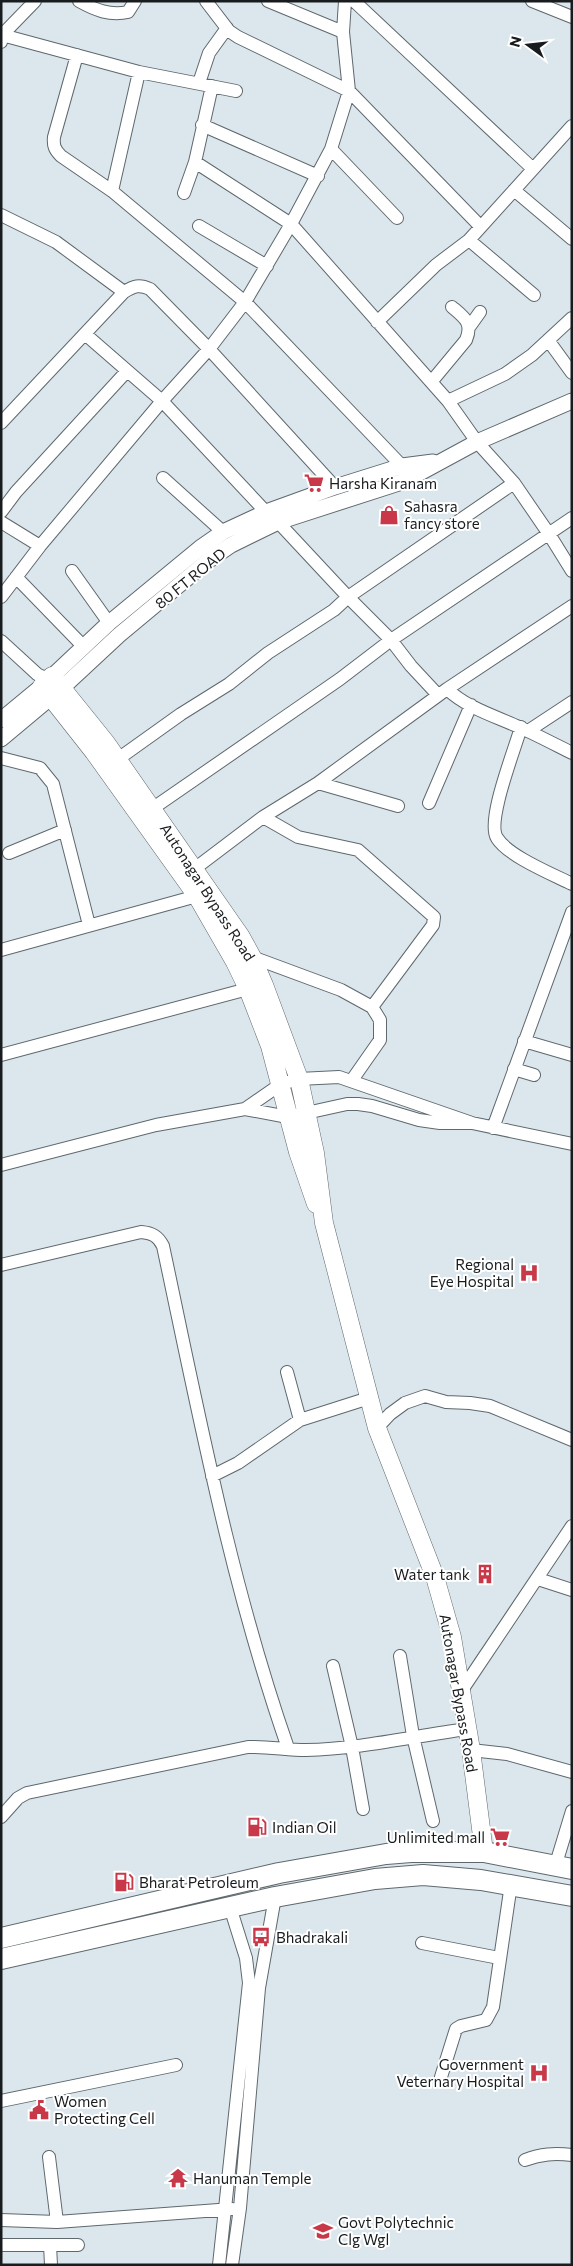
<svg xmlns="http://www.w3.org/2000/svg" width="573" height="2266" font-family="Commissioner,sans-serif">
	<rect width="100%" height="100%" fill="#dce7ed"/>
	<g fill="none" stroke-linecap="round" stroke-linejoin="round">
		<defs>
			<path id="minor" d="M79,1C95,10 110,16 128,12L135,1
				M206,1L229,31L238,37L349,91L481,227
				M268,1L343,32
				M354,1L532,168
				M532,1L572,17
				M2,35L139,72L236,91
				M1,42L2,35L35,1
				M77,55L54,137C53,146 55,150 61,156L112,191L245,302L402,466
				M199,83L209,53L227,28
				M202,125L318,176
				M331,149L397,218
				M195,162L291,224L448,401L477,442L514,483L549,534L572,571
				M514,190L572,239
				M112,191L139,72
				M184,193L195,162L212,86
				M1,215L56,242L124,292
				M199,226L267,266
				M469,240L534,295
				M377,322L436,265L469,240L572,126
				M470,326L480,312
				M85,334L162,401L266,512
				M548,340L572,373
				M432,381L466,340C473,323 465,318 452,307
				M448,401L505,374L532,355L572,318
				M1,423L124,292C134,286 139,284 150,289L209,349L335,487
				M163,478L223,532
				M1,512L16,492L127,371
				M1,522L40,546
				M278,522L348,597L391,640L411,666L438,695
				M72,571L109,623
				M16,577L83,646
				M1,597L40,546L162,401L209,349L245,302L291,224L331,149L349,91L343,32L345,1
				M1,641L37,674L42,677L52,676
				M447,689C467,708 495,716 519,727C537,735 554,744 572,753
				M521,727C515,749 486,821 497,838C508,856 552,874 572,884
				M528,731L572,702
				M1,758L40,768L53,784L89,925
				M118,759L181,714L229,684L268,653L334,610L348,597L514,483
				M318,783L398,806
				M429,803L471,705
				M146,813L340,679L391,640L572,518
				M263,817L298,837L358,850L434,917L433,925L372,1007
				M9,853L65,830
				M189,873L263,817L318,783L447,689L572,606
				M1,950L197,896
				M252,957L341,990L372,1007L380,1020V1040L352,1080
				M524,1041L572,1055
				M1,1055L255,987
				M514,1069L534,1075
				M245,1109L281,1084L299,1079L339,1077L472,1123L572,1144
				M493,1128L572,912
				M1,1165L156,1125L245,1109L288,1117L347,1104H358L372,1106L419,1120L440,1123H472
				M1,1265L141,1232C152,1233 158,1236 163,1246C199,1415 231,1585 288,1748
				M287,1372L300,1420
				M377,1428L390,1414L405,1403L425,1396L446,1402L470,1403L490,1406L572,1440
				M212,1476L238,1463L300,1420L369,1398
				M538,1579L572,1590
				M400,1656L413,1736L433,1821
				M333,1666L352,1747L363,1809
				M462,1690L572,1526
				M471,1750L507,1754L572,1772
				M1,1817L18,1798L27,1793L248,1747C267,1746 287,1750 306,1750C360,1749 414,1736 467,1729
				M555,1867L572,1811
				M422,1943L499,1958
				M441,2077L456,2029L461,2026L486,2020L493,2007L511,1884
				M1,2101L176,2065
				M49,2157L57,2222
				M525,2160C541,2154 554,2153 572,2155
				M1,2220L57,2222L232,2209
				M1,2245H78
				M50,2245L51,2265
				M219,2265L249,1983L246,1958L230,1907
				M232,2265L240,2208L259,1988L275,1897"/>
			<path id="tertiary" d="M1,720L42,686L109,623L200,548L223,532L266,512L335,487L402,466L433,462
				M1,739L62,688L119,635L209,560L231,545L278,522L405,481L477,442L572,401"/>
			<path id="secondary" d="M52,676L106,743L241,937L252,957L264,985L299,1079L315,1153L324,1223L377,1428L435,1577L452,1637L471,1750L484,1852
				M42,686L94,752L197,896L235,962L248,989L270,1046L298,1152L316,1204"/>
			<path id="trunk" d="M1,1938L279,1873L386,1854L411,1852H484L572,1869
				M1,1959L275,1897L375,1879L423,1875L481,1880L572,1896"/>
		</defs>
		<use href="#minor" stroke="#5e686d" stroke-width="14"/>
		<use href="#tertiary" stroke="#5e686d" stroke-width="17"/>
		<use href="#secondary" stroke="#5e686d" stroke-width="19"/>
		<use href="#trunk" stroke="#5e686d" stroke-width="22"/>
		<use href="#minor" stroke="#fff" stroke-width="12"/>
		<use href="#tertiary" stroke="#fff" stroke-width="15"/>
		<use href="#secondary" stroke="#fff" stroke-width="18"/>
		<use href="#trunk" stroke="#fff" stroke-width="20"/>
	</g>
	<defs>
		<symbol id="supermarket-bare" viewBox="-9 -9 18 18"><path d="M-6-5.5h2.5l.6 2H6L4.5 2H-2.5L-4.4-4H-6ZM-1.5 3.2a1.3 1.3 0 1 0 .1 0ZM3 3.2a1.3 1.3 0 1 0 .1 0Z" fill="#c83849" stroke="#fff" stroke-width="2.5" paint-order="stroke"/></symbol>
		<symbol id="shop-bare" viewBox="-9 -9 18 18"><path d="M-5-2.5h2.3a2.7 3.5 0 0 1 5.4 0H5L5.5 6h-11ZM-1.5-2.5h3a1.5 2.3 0 0 0-3 0Z" fill="#c83849" stroke="#fff" stroke-width="2.5" paint-order="stroke"/></symbol>
		<symbol id="hospital-bare" viewBox="-9 -9 18 18"><path d="M-5-5h3v3.5h4V-5h3V5h-3V1.5h-4V5h-3Z" fill="#c83849" stroke="#fff" stroke-width="2.5" paint-order="stroke"/></symbol>
		<symbol id="building-bare" viewBox="-9 -9 18 18"><path d="M-4-6H4V6H1V3H-1V6H-4ZM-2.5-4.3h1.7v1.8h-1.7ZM.8-4.3h1.7v1.8H.8ZM-2.5-1h1.7V.8h-1.7ZM.8-1h1.7V.8H.8Z" fill="#c83849" stroke="#fff" stroke-width="2.5" paint-order="stroke"/></symbol>
		<symbol id="fuel-bare" viewBox="-9 -9 18 18"><path d="M-5.5-6h7V0h2V4h1.3V-2.5L3-4.5l.8-.8L6-3V5H2.5V1h-1V6h-7ZM-4.2-4.7v3.2H.2V-4.7Z" fill="#c83849" stroke="#fff" stroke-width="2.5" paint-order="stroke"/></symbol>
		<symbol id="bus-bare" viewBox="-9 -9 18 18"><path d="M-5-6H5V4H4V6H2V4H-2V6H-4V4H-5ZM-3.5-4V0h7V-4ZM-3.5 1.2v1.5H-2V1.2ZM2 1.2v1.5H3.5V1.2Z" fill="#c83849" stroke="#fff" stroke-width="2.5" paint-order="stroke"/></symbol>
		<symbol id="civic-bare" viewBox="-9 -9 18 18"><path d="M-.6-6.5H3V-4.5H.6V-3L4-1V1h2V6H-6V1h2V-1L-.6-3ZM-1.2 2.5V6h2.4V2.5Z" fill="#c83849" stroke="#fff" stroke-width="2.5" paint-order="stroke"/></symbol>
		<symbol id="temple-bare" viewBox="-9 -9 18 18"><path d="M0-6L5-2H3V0L6.5 2.5H4V6H1.5V3h-3V6H-4V2.5H-6.5L-3 0V-2H-5Z" fill="#c83849" stroke="#fff" stroke-width="2.5" paint-order="stroke"/></symbol>
		<symbol id="university-bare" viewBox="-9 -9 18 18"><path d="M0-5L7-2L0 1L-7-2ZM-4 1L0 2.5L4 1V4Q0 6-4 4Z" fill="#c83849" stroke="#fff" stroke-width="2.5" paint-order="stroke"/></symbol>
	</defs>
	<g fill-rule="evenodd">
		<use href="#supermarket-bare" x="300" y="469" width="28" height="28"/>
		<use href="#shop-bare" x="375" y="501" width="28" height="28"/>
		<use href="#hospital-bare" x="515" y="1259" width="28" height="28"/>
		<use href="#building-bare" x="471" y="1560" width="28" height="28"/>
		<use href="#fuel-bare" x="243" y="1813" width="28" height="28"/>
		<use href="#supermarket-bare" x="486" y="1823" width="28" height="28"/>
		<use href="#fuel-bare" x="110" y="1868" width="28" height="28"/>
		<use href="#bus-bare" x="247" y="1923" width="28" height="28"/>
		<use href="#hospital-bare" x="525" y="2059" width="28" height="28"/>
		<use href="#civic-bare" x="25" y="2096" width="28" height="28"/>
		<use href="#temple-bare" x="164" y="2164" width="28" height="28"/>
		<use href="#university-bare" x="309" y="2217" width="28" height="28"/>
	</g>
	<g text-anchor="middle" dominant-baseline="central" stroke-width="4" stroke-linejoin="round" paint-order="stroke">
		<g font-size="15" fill="#181c1e" stroke="#fff" text-anchor="start">
			<text x="329" y="483">Harsha Kiranam</text>
			<text x="404" y="506">Sahasra<tspan x="404" dy="17">fancy store</tspan></text>
			<text x="514" y="1264" text-anchor="end">Regional<tspan x="514" dy="17">Eye Hospital</tspan></text>
			<text x="470" y="1574" text-anchor="end">Water tank</text>
			<text x="272" y="1827">Indian Oil</text>
			<text x="485" y="1837" text-anchor="end">Unlimited mall</text>
			<text x="139" y="1882">Bharat Petroleum</text>
			<text x="276" y="1937">Bhadrakali</text>
			<text x="524" y="2064" text-anchor="end">Government<tspan x="524" dy="17">Veternary Hospital</tspan></text>
			<text x="54" y="2101">Women<tspan x="54" dy="17">Protecting Cell</tspan></text>
			<text x="193" y="2178">Hanuman Temple</text>
			<text x="338" y="2222">Govt Polytechnic<tspan x="338" dy="17">Clg Wgl</tspan></text>
		</g>
		<g font-size="15" fill="#181c1e" stroke="#fff">
			<text transform="translate(190 578) rotate(-39)">80 FT ROAD</text>
			<text transform="translate(208 892) rotate(57)">Autonagar Bypass Road</text>
			<text transform="translate(459 1693) rotate(80)">Autonagar Bypass Road</text>
		</g>
	</g>
	<rect width="573" height="2266" fill="none" stroke="#181c1e" stroke-width="5"/>
	<g transform="translate(528 45) rotate(285)" stroke="#ffffff" stroke-width="4" paint-order="stroke">
	<path d="M0-4L9 19L0 12L-9 19Z" fill="#181c1e"/>
	<text y="-8" font-size="14" font-weight="bold" text-anchor="middle" fill="#181c1e">N</text>
	</g>
</svg>
